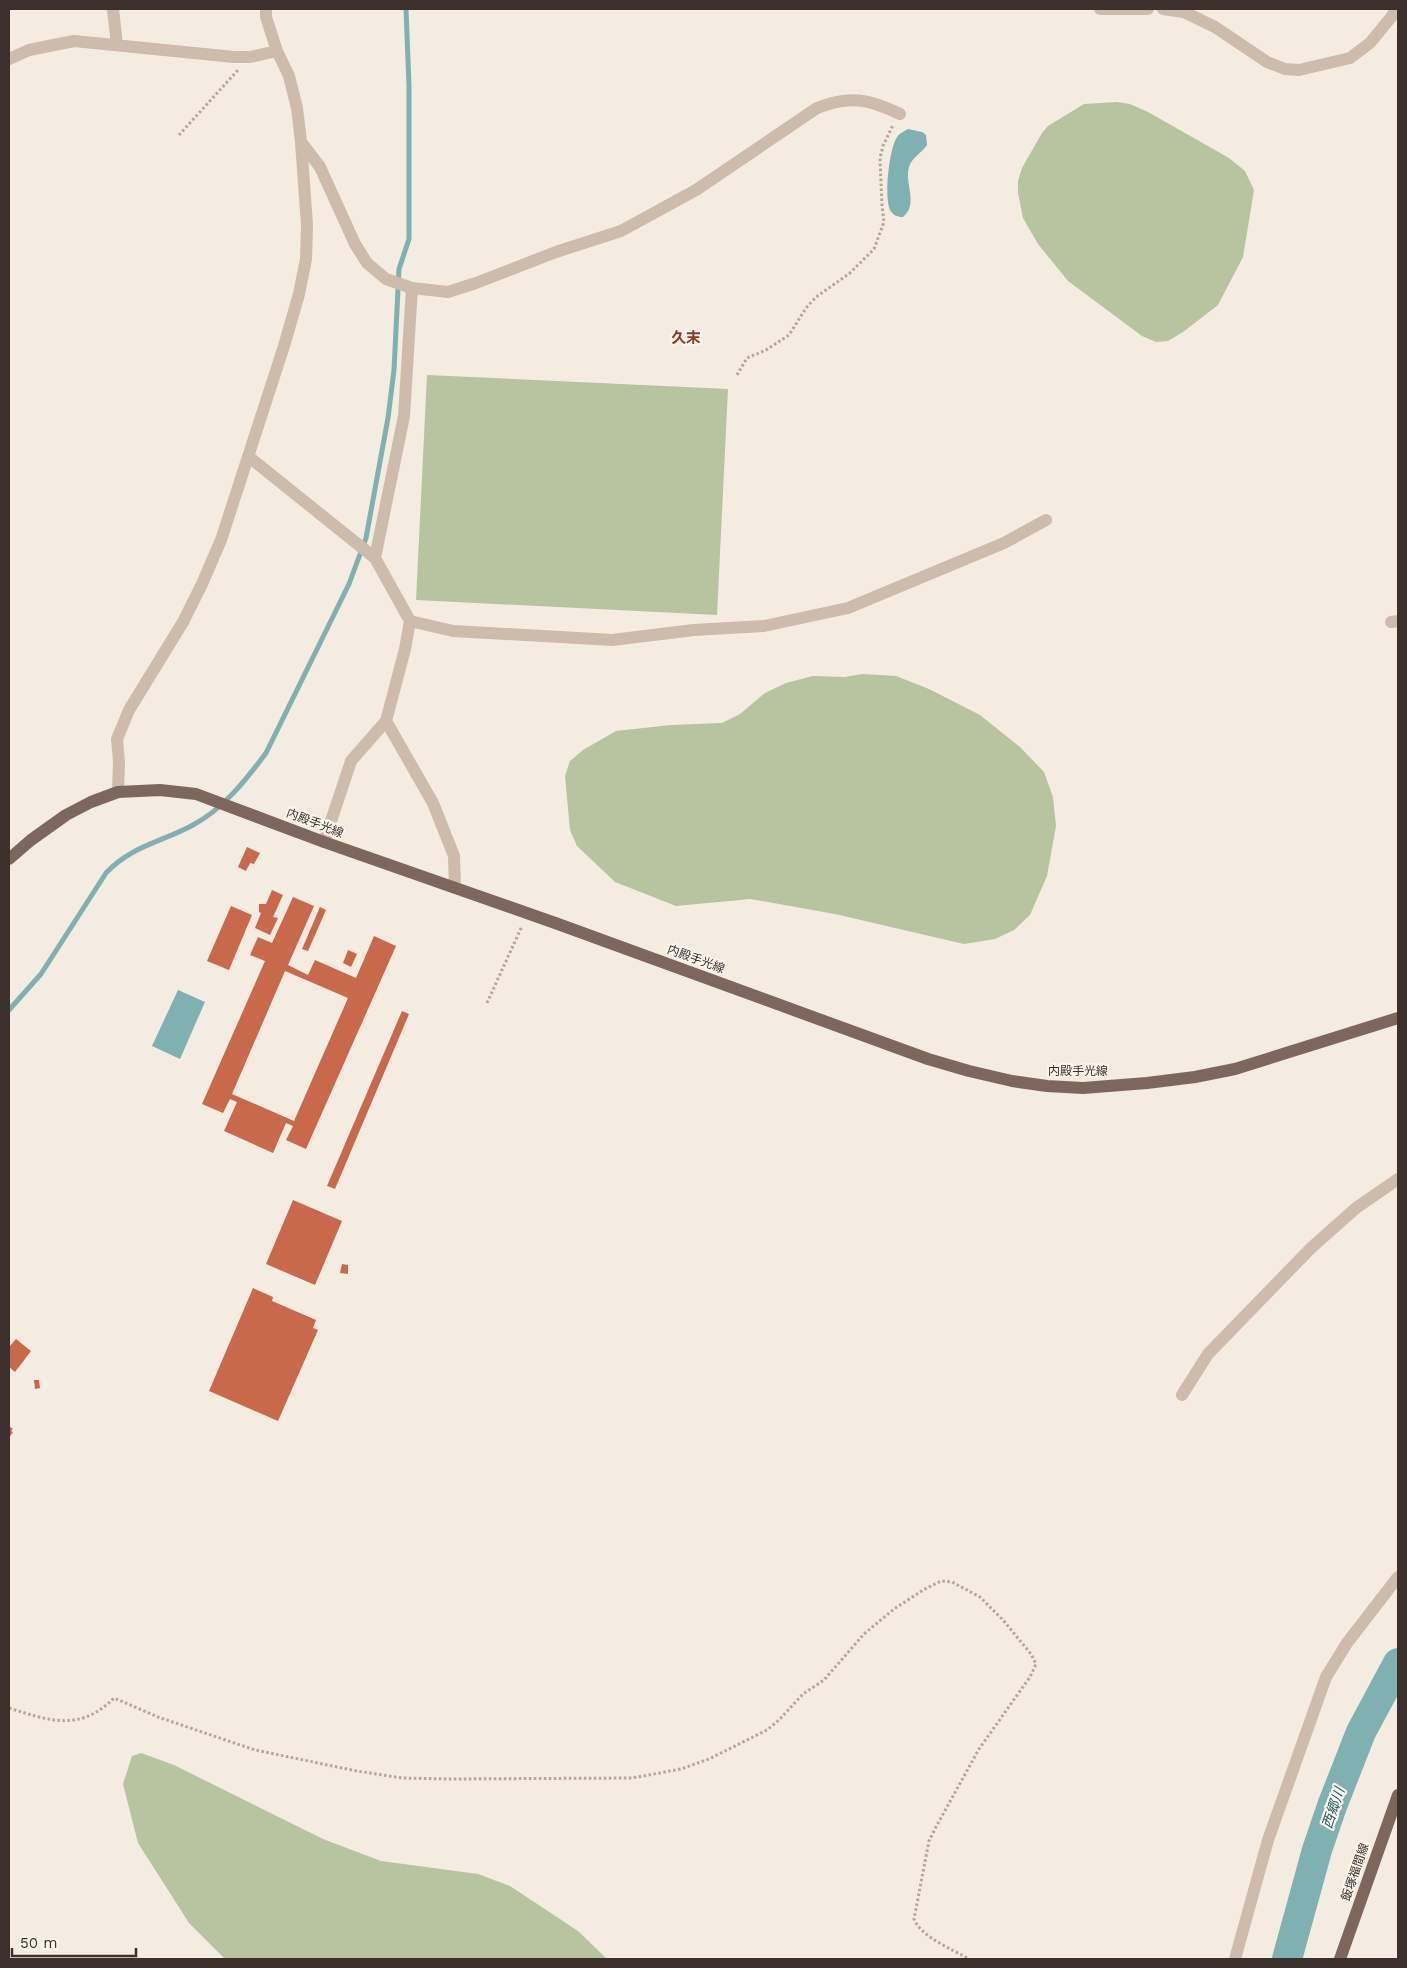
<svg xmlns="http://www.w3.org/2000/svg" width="1407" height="1968" font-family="'Work Sans','Noto Sans JP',sans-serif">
	<rect width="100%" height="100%" fill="#f4ebe1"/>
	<path fill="#b8c4a0" d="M1117,102L1130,104L1148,112L1229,158L1245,171L1254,190L1243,257L1218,305L1183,332L1168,341L1156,342L1142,336L1068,281L1038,244L1023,218L1018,193V181L1022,168L1042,133L1048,126L1084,104Z
		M427,375L728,389L717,615L416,600Z
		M862,674L896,676L929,689L980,715L1020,747L1044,772L1053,797L1056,826L1047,876L1030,915L1014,930L995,939L964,944L835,914L750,899L676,906L615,882L577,846L570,830L565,776L570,761L583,750L616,731L671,725L722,723L740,714L765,693L786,683L813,676L845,677Z
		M141,1753L174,1765L323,1839L381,1861L478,1874L510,1886L578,1931L607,1959H225L189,1923L138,1843L123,1784L132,1756Z"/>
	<path fill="#7fb0b2" d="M908,129L922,132L926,135L927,145C922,153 912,157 909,167C904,183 919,204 903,217C897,217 893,215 890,210C884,197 889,152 896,139C899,133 903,132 908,129Z
		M178,990L205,1002L180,1059L152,1046Z"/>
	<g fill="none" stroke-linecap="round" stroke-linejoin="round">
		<path stroke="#7fb0b2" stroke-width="5" d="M9,1010L41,974L106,873C131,846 162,842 193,825C223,809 246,780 266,753L349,584L366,538L388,418L394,370L399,269L409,239V86L406,9"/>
		<path stroke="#7fb0b2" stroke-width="30" d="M1287,1959L1317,1850L1332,1806L1361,1732L1398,1663"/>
	</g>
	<path fill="#c8694b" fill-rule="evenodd" d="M247,847L260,853L254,864L250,863L246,871L238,867Z
		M272,890L283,895L273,917L278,918L270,935L255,928L261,913L259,912V904H266Z
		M293,897L314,906L288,965L308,975L315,960L356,978L374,936L396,946L306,1149L286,1140L293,1126L286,1123L273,1153L224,1131L237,1102L230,1099L223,1113L202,1104L265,961L250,955L258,937L272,943ZM285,971L348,998L294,1121L232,1094Z
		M231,906L252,915L229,970L207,961Z
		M320,907L326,910L308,951L302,949Z
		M348,950L357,954L351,967L343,963Z
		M402,1011L409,1014L335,1189L327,1186Z
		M293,1200L342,1221L315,1285L266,1264Z
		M342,1264L348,1265V1274L340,1273Z
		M253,1288L273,1297L272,1301L316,1320L313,1328L318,1330L278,1421L209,1391Z
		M16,1339L31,1351L15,1372L9,1367V1347Z
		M34,1380H39L40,1388L35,1389Z
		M9,1426L13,1429L11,1431L13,1432L9,1438Z"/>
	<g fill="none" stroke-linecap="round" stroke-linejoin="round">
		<path stroke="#b9a596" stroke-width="3" stroke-dasharray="2.5 2.5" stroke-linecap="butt" d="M179,135L238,70
			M737,375L747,358L766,350L789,335L806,308L816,297L850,273L874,249L884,222L882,206L880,158L883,146L893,125
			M487,1003L522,926
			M9,1708C50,1721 80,1732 114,1698L158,1717L255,1750L357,1771L402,1778L450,1779L632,1778L681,1769L709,1759L767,1730L779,1720L803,1694L824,1680L864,1634L894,1609L923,1590L941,1581L952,1582L980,1597L1003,1620L1031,1654L1036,1664L1030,1677L979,1749L937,1825L929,1841L914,1919C921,1937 952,1949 969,1959"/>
		<path stroke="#cdbbac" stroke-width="12" d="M113,9L117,45
			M1100,9H1148
			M1163,9L1184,12L1215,27L1267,62L1285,69L1299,70L1350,58L1370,43L1392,16L1396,9
			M9,59L29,50L74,41L234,57H250L277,51
			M301,142L320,167L355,244L367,263L386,279L412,288L448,292L476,283L556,252L621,231L696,190L817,108C850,95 869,99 900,114
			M249,457L375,558L410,621L405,649L386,721L351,761L324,842
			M375,558L404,416L412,288
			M410,621L453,631L612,640L694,630L764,626L848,608L1004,543L1046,520
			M1391,622L1398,621
			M386,721L433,803L454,856L455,888
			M118,792L119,762L117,739L129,710L183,622L202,584L221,540L284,346L299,294L306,259L307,225L301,142L297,108L289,76L277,51L266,17V9
			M1182,1395L1208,1354L1311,1248L1356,1208L1398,1179
			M1235,1959L1268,1840L1326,1677L1347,1643L1398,1577"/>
		<path stroke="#7d675c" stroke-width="12" d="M9,859L31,840L66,815L91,802L118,792L160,790L196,794L324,842L558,924L928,1059L969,1071L1012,1081L1047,1086L1083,1088L1147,1083L1195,1077L1235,1069L1398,1018
			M1340,1959L1398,1795"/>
	</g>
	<g text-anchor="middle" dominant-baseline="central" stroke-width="4.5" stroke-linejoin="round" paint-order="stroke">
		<g font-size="12" fill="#3b302b" stroke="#fbf5ee">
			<text transform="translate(315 823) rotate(21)">内殿手光線</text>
			<text transform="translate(696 959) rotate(20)">内殿手光線</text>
			<text x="1078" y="1071">内殿手光線</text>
			<text transform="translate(1355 1872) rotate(-71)">飯塚福間線</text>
		</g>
		<g font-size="14" font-style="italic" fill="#1f5a5e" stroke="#fbf5ee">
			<text transform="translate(1333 1808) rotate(-71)">西郷川</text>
		</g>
		<g font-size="15" font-weight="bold" fill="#8c3b22" stroke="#fbf5ee">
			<text x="686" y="338">久末</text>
		</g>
	</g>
	<rect width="1407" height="1968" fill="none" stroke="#3b302b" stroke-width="20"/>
	<path d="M12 1948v8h124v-8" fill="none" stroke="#3b302b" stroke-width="2.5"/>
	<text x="20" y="1948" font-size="15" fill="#3b302b" stroke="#fbf5ee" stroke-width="4" paint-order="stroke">50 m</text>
</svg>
